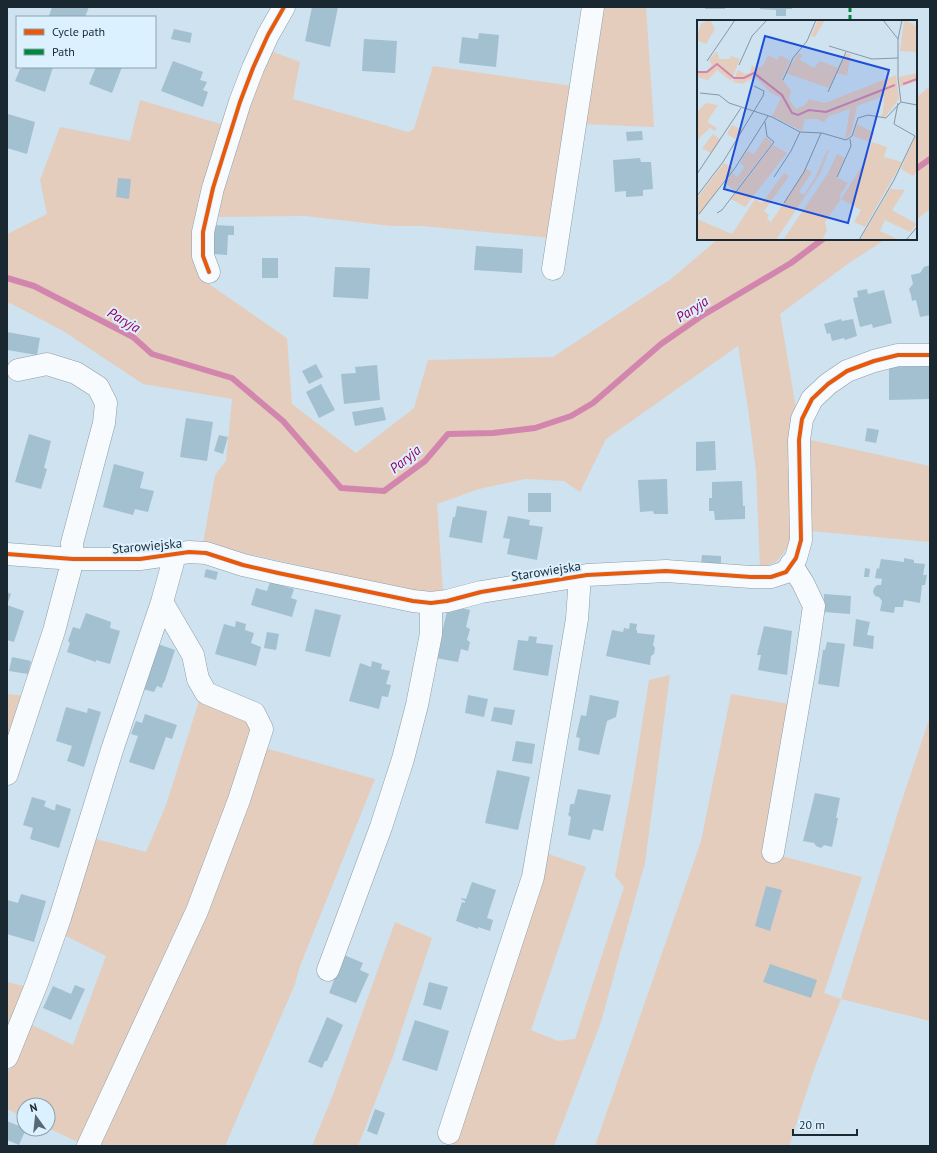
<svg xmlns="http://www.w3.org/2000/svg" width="937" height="1153" font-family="'PT Sans',sans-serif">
	<rect width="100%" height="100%" fill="#cee2f0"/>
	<path fill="#e5cdbd" d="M600,7H646L654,127L582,124Z
		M271,51L300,62L293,99L408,132L414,129L433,66L573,86L551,238L421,226H391L305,216L214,217L221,195L230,175L246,109Z
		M930,86V209L916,220V98Z
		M140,100L224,125L206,282L287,338L292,404L356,453L414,408L428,360L553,357L671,279L718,239H886L849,263L780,314L797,414L792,542L776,562L760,568L756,471L748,408L738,346L606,439L580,492L564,481L525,479L479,489L437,504L443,591L423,593L203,544L215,475L226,461L232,399L143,384L63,331L10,303L7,304V234L47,214L40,180L60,127L130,141Z
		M811,440L930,466V542L811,531Z
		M670,675L645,863L601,1022L554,1146H452L458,1129L543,852L586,867L531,1030L558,1041L575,1039L624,887L615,876L633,781L649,680Z
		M7,694L27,696L7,754Z
		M731,694L795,705L766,852L862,877L824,993L841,999L899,809L930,717V1021L841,999L813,1072L789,1146H595L701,841Z
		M200,698L251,720L254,736L209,858L84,1145L48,1128V1105H24V1117L7,1109V1074L30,1024L73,1045L106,956L62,934L92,838L146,852L166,805Z
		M265,748L375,779L300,966L295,984L225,1146H97Z
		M395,922L432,938L393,1056L358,1146H312L332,1097Z
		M7,982L28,987L7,1034Z"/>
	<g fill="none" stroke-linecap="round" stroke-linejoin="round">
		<path stroke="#d286ae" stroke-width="6" d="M916,169L930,159
			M7,278L34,286L133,337L152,354L232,378L283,421L341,488L384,491L425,461L448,434L493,433L535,428L571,416L593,403L661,344L700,317L791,263L823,239"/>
	</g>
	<path fill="#a3c0d1" d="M52,7H89L85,17H51L49,16Z
		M312,7H338L330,47L305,41Z
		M705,7H725V9H705Z
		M760,7H792V9H786V16H776V10L760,9Z
		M174,29L192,33L190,43L171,39Z
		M479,33L499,35L496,67L459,63L462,37L478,39Z
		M364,39L397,41L395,73L362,71Z
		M173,61L203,72L200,80L207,82L203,90L208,92L203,107L161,91Z
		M23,67H53L45,92L15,81L20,69H22Z
		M96,67H122L112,93L89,84Z
		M8,114L35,122L27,154L7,148V117Z
		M642,131L643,140L627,141L626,132Z
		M640,158L641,162H651L653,189L643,190V196L626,197V191L615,192L613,160Z
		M118,178L131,179L129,199L116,197Z
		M215,225L234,226V235H228L227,255L213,254Z
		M476,246L523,249L522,273L474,270Z
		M262,258H278V278H262Z
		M930,265V315L920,317L916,300L912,301L911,295L909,289L913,284L911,275L920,273L924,267Z
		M335,267L370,268L368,299L333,297Z
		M867,289L868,294L884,290L892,323L873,328L872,324L860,327L853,298L858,297L857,291Z
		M841,319L842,321L853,319L857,336L845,340L844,338L832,341L830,333L827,334L824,324Z
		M7,332L40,338L37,355L7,350Z
		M316,364L323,377L309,384L302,371Z
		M377,365L380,400L344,404L341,374L356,373L355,367Z
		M930,366V399L889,400V367Z
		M321,384L335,410L319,418L306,392Z
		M383,407L386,420L355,426L352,412Z
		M186,418L213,422L207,461L180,457Z
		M867,428L879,430L876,443L865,441Z
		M29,434L51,441L44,468L47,469L41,489L15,482Z
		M219,435L228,437L223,454L214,451Z
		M715,441L716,470L696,471V442Z
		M114,464L144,472L140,488L154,491L148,512L135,509L133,515L103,507Z
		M667,479L668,514H654L653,511L640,512L638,480Z
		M742,481L743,506H745V519L715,520L714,511H709V498H712V482Z
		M528,493H551V512H528Z
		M457,506L487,511L482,543L449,537L453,517H455Z
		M508,516L530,520L529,525L543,527L537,560L507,554L510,539L503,538Z
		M702,555L721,556V565L701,564Z
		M904,558L914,560V563L925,564L923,575H927L925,585H922L920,603L904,600L903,607H895L894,613L880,611L882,601L879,597L875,596L873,592L874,588L877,585H881L882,579L875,578L877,568L879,569L881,559L904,562Z
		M865,568L870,569L869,577H864Z
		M206,569L218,572L216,580L204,577Z
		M270,582L294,589L291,598L297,600L292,617L251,605L256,588L267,591Z
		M7,592L11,594L7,605Z
		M824,594L851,596L850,614L824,612Z
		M7,605L24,611L14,642L7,640Z
		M454,606L470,610L466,627L470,629L467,640L470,642L468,651L461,649L458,662L436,658L448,607Z
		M315,609L341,615L330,657L305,651Z
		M86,613L111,622L110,628L120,631L110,664L96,660V662L67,652L70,643L68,641L73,627L80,629Z
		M856,619L870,622L867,635L874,636L873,649L853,646Z
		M236,621L246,624L245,630L254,633L251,643L261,647L256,666L215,654L224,624L235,627Z
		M630,623L637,624L636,630H637V633L655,635L653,645L655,648L654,654L651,656L650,665L606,656L612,630L623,632L624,628L629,629Z
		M764,626L792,631L787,675L758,670L761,655H757Z
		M267,632L279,634L276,650L264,648Z
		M529,636L537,637L536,643L553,645L548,676L513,670L518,640L528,641Z
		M827,642L845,644L839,687L818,684L823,650H825Z
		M158,644L175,650L164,683H163L162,688L157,686L154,692L143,689Z
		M12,657L31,661L28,674L9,671Z
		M372,661L382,664L381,669L390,671L386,684L391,685L388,697L382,696L379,709L349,701L360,663L371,667Z
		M468,695L488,699L484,717L465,713Z
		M590,695L619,701L616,717L607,721L599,755L578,750L580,738L576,737L581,715L586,716Z
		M66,707L87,713L88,708L101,712L84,767L67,761L72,746L56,741Z
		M494,707L515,710L512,725L491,721Z
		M145,714L177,725L172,739L166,737L154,770L129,762L138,736L131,734L136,721L142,723Z
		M516,741L535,744L532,764L512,761Z
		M497,770L530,777L518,830L485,823Z
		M578,789L611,795L603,831L593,829L590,840L568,835L571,817L569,816L568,813H569L570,805L571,804H574Z
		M815,793L840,798L836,818H838L832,847L824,845L821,848L816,846L814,843L803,841Z
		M32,797L46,801L44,806L53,810H55L56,804L71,809L59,848L30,839L33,828L23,825Z
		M472,882L496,890L487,918L493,920L490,931L478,927V929L456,921L462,902L465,903V901L461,899V898L466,899Z
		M766,886L782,890L770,931L755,926Z
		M21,894L46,901L34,942L7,934V900L18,903Z
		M344,955L363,963L360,970L369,974L356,1003L329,993Z
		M770,964L817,980L811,998L763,982Z
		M429,982L448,987L441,1010L423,1005Z
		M75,985L85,989L71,1020L43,1008L53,986L71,994Z
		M327,1017L343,1025L327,1061H325L322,1068L308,1062Z
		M415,1020L449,1031L437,1071L402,1060Z
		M375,1109L385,1113L377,1135L367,1131Z
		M7,1121L26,1129L19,1145L7,1140Z"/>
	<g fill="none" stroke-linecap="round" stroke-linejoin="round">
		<defs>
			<path id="minor" d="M553,269L593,7
				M209,272L203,256V232L213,188L240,102L253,68L268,35L284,7
				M7,554L73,559H140L189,552L206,553L243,565L278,573L413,601L431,603L447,601L481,592L587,575L666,571L751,577H771L786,572L796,558L801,540L799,440L802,419L812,399L828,384L847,371L874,361L898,355H930
				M7,774L54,631L73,559L72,543L104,423L106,403L98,387L76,373L47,364L18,370
				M773,852L807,655L814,606L803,583L791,564
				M328,970L381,827L403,759L417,705L431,634V603
				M7,1057L37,983L60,918L112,750L162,602L175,555
				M449,1133L533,877L577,619L580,576
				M88,1146L197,911L239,800L262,729L254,713L206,693L198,679L193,655L162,602"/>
		</defs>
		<use href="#minor" stroke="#8e9da7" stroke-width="23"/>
		<use href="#minor" stroke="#f8fbfd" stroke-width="22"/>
		<path stroke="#00873e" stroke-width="3" stroke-dasharray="6 3" stroke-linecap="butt" d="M850,21V7"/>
		<defs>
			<path id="cycleway" d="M209,272L203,256V232L213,188L240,102L253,68L268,35L284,7
				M7,554L73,559H140L189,552L206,553L243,565L278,573L413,601L431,603L447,601L481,592L587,575L666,571L751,577H771L786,572L796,558L801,540L799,440L802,419L812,399L828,384L847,371L874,361L898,355H930"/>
		</defs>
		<use href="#cycleway" stroke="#dbf1ff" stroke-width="6"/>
		<use href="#cycleway" stroke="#e8590c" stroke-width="4"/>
	</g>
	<g text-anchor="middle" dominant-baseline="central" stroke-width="4" stroke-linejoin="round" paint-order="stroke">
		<g font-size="13" fill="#1a2831" stroke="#dbf1ff">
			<text transform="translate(147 546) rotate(-5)">Starowiejska</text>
			<text transform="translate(546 571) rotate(-9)">Starowiejska</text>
		</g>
		<g font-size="14" font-style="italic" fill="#9c005c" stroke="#dbf1ff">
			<text transform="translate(692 309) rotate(-33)">Paryja</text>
			<text transform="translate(124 320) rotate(30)">Paryja</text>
			<text transform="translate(405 459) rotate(-39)">Paryja</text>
		</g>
	</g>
	<g transform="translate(697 20)">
		<rect width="220" height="220" fill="#cee2f0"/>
		<path d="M11,0H13L18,9L9,24L0,20V16L4,4ZM121,0H128L118,17L114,16ZM207,0L220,6V32L203,31ZM20,31L22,39H33L34,36L43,39L34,61L20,50L11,60L0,57V51H9L15,45L12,40ZM102,33L105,35L103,40L117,48L123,41L141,48L132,68L88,53ZM149,34H154L150,56L140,53ZM71,35L80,40L83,35L93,41L85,59L94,71L92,80L99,89L108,85L112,79L128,83L199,55L202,79L188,97H183L186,93L187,76L160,86L154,114L148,119L153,89L132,96L127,102L120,99H108L105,111L75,96L84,78L73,72L58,57L45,64L36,62L41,50L48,54L53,53L55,45L59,48L66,46ZM220,53V61L203,67L202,57ZM9,83L21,85L10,102L20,108L18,111L13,108L0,120V92ZM160,104L177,113L173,122L156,116ZM35,105L46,110L40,120L30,114ZM220,112V151L216,156L204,149ZM16,114L23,119L14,133L5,128ZM69,116L75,123L38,171L28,163L35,153L40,157L48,147L43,143L50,131L57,134ZM175,122L190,127L187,137L205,142L168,207L157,202L164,190L144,179L128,202L130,211L125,220H86L131,153L140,134L148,138L139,157L151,163L142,177L144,179L168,141ZM76,125L90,133L48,187L34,179ZM130,130H132L123,154L79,220H0V199L35,214L58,179L65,183L87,153L92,156L67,191L72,195L70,199L74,202L109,149L115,152L102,172L107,175L119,156ZM27,143L36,148L0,198V178ZM193,169L208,170L195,190L220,204L213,212L188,200L183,211L202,220H163Z" fill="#e5cdbd"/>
		<path fill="none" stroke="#d286ae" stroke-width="2" d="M0,52H10L20,44L37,58H47L57,53L85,75L95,93L101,95L112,90L129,92L198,65M206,64L220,59"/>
		<path fill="none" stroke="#8698a4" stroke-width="1" d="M186,0L201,19V58L204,82M201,19L205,0M132,26L175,39L201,38M10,41L38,0M42,45L55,16L70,0M86,60L96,38L110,21L119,0M131,72L149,32M3,73L22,75L32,83L75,97L103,112L125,113L149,120L155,116L161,98L171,95L189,98L204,82M204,82L220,85M0,154L44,88M77,157L94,131L103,112M140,157L154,126L153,119M0,176L26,142L66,76L67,71L57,66M87,183L107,152L124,113M20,193L25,190L77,122L70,116L68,102M2,194L38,148L71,96M162,220L197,160L218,116L197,104L201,83M209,220L220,207"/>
		<path fill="#1d4ed8" fill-opacity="0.15" stroke="#1d4ed8" stroke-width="2" d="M68,16L192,50L151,203L27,169Z"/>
		<rect width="220" height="220" fill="none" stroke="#1a2831" stroke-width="2"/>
	</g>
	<rect width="937" height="1153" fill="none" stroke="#1a2831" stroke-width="16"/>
	<rect x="16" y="16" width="140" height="52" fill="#dbf1ff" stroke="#8ea1ad"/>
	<rect x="24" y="29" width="20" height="6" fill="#e8590c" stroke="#8ea1ad"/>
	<text x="52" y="36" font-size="12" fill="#1a2831">Cycle path</text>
	<rect x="24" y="49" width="20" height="6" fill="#00873e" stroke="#8ea1ad"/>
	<text x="52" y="56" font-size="12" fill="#1a2831">Path</text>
	<g transform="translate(36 1117) rotate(345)"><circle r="19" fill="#dbf1ff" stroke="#8ea1ad"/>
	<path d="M0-3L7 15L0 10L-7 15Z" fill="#596974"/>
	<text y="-6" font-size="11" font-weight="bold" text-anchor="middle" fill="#1a2831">N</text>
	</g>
	<path d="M793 1129v6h64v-6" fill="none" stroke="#1a2831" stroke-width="2"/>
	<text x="799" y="1129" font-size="12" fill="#1a2831" stroke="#dbf1ff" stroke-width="3" paint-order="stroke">20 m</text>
</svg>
